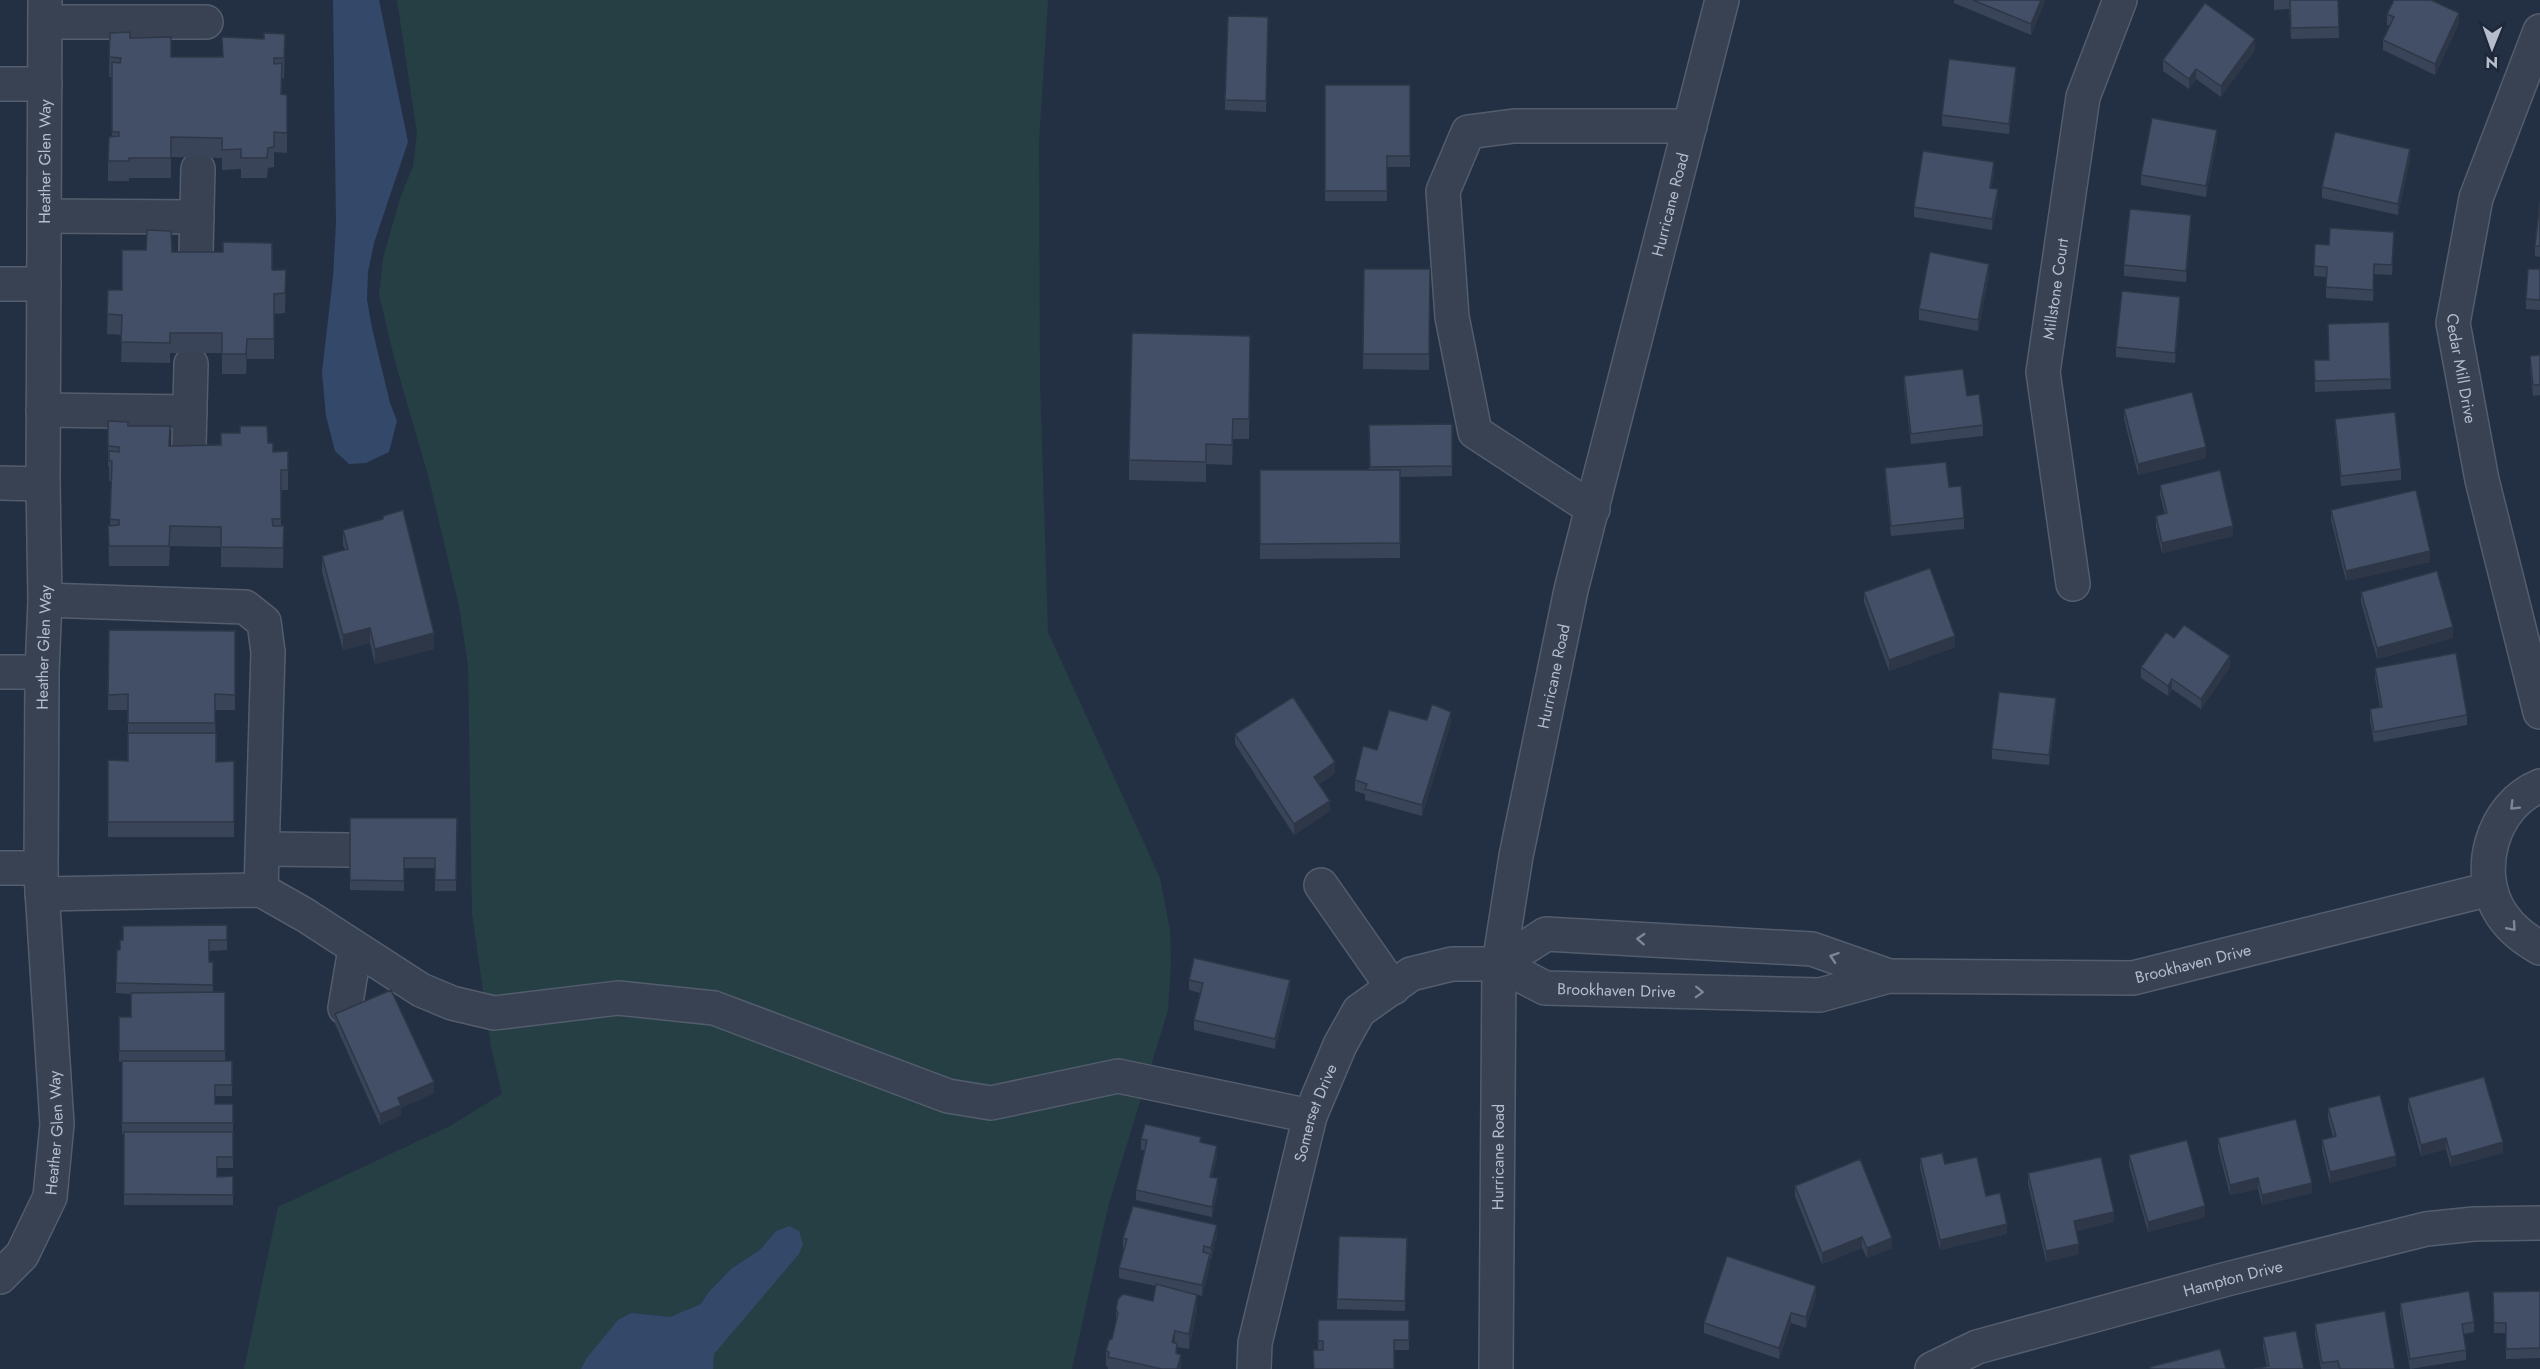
<svg xmlns="http://www.w3.org/2000/svg" width="2540" height="1369" font-family="Jost,sans-serif">
	<rect width="100%" height="100%" fill="#233043"/>
	<path fill="#263f44" d="M397,0H1048L1039,141L1040,383L1048,632L1160,878L1170,930L1171,963L1168,1010L1109,1203L1072,1369H244L278,1207L450,1126L502,1094L491,1047L472,913L468,665L459,606L428,475L396,365L379,295L383,258L400,199L413,166L417,133Z"/>
	<path fill="#34486a" d="M333,0H379L408,142L374,243L368,272L367,300L372,328L390,403L397,421L389,452L366,463L349,464L335,451L326,416L322,372L333,277L336,223Z
		M789,1226L799,1231L803,1244L799,1254L714,1354L713,1369H581L586,1359L618,1320L631,1313L670,1317L701,1304L708,1293L731,1269L760,1250L776,1231Z"/>
	<g fill="none" stroke-linecap="round" stroke-linejoin="round">
		<defs>
			<g id="minor">
				<path d="M45,22H206"/>
				<path id="s1" d="M2540,31L2476,198L2453,323L2482,480L2540,712"/>
				<path d="M0,84H45"/>
				<path d="M44,216L197,217"/>
				<path d="M196,252L198,169"/>
				<path d="M0,284H44"/>
				<path d="M43,410L190,412"/>
				<path d="M189,446L191,364"/>
				<path d="M0,483L43,484"/>
				<path d="M1593,509L1475,432L1452,317L1443,191L1468,132L1514,126H1690"/>
				<path id="s2" d="M2073,584L2043,372L2083,97L2120,0"/>
				<path d="M45,600L245,607L264,622L268,652L261,890"/>
				<path d="M0,672H42"/>
				<path d="M2540,786C2492,805 2473,873 2502,915C2512,930 2525,939 2540,948"/>
				<path d="M264,849L349,850"/>
				<path d="M0,868H41"/>
				<path d="M1321,885L1393,988"/>
				<path d="M42,894L261,890L305,915L421,990L452,1003L494,1013L618,998L714,1008L948,1096L991,1103L1118,1076L1310,1116"/>
				<path d="M1499,964L1546,934L1812,949L1889,976"/>
				<path d="M345,1008L355,949"/>
				<path id="s3" d="M0,1277L22,1255L50,1197L57,1124L41,875L42,672L45,600L43,484L45,0"/>
				<path id="s4" d="M1254,1369L1255,1343L1310,1116L1340,1045L1359,1011L1411,974L1452,964H1499L1545,988L1820,995L1889,976L2133,978L2490,889"/>
				<path id="s5" d="M1496,1369L1499,964L1516,856L1571,590L1722,0"/>
				<path id="s6" d="M1932,1369L1977,1347L2227,1279L2426,1229L2474,1224L2540,1223"/>
			</g>
		</defs>
		<use href="#minor" stroke="#535d6d" stroke-width="36"/>
		<use href="#minor" stroke="#384253" stroke-width="33"/>
	</g>
	<path fill="#394458" d="M1954,0H2045L2031,35L1954,3Z
		M2274,0H2338L2339,38L2291,39L2289,9L2274,10Z
		M2387,14L2459,23L2435,75L2383,50V40L2390,26L2387,25Z
		M1268,17L1266,112L1225,110V100Z
		M110,33L130,38L171,57H222L264,39L285,34L284,78H282V94L287,95V153L274,152V167L268,168L267,178H241V169L222,170V158L171,157V178H129V181H108V161L112,137V77H109Z
		M2255,50L2221,97L2196,79L2189,89L2163,71V60Z
		M2016,78L2009,134L1942,126V115Z
		M1325,85H1410V167H1387V201H1325Z
		M2217,140L2206,197L2141,185V175Z
		M2410,159L2398,215L2322,198V187Z
		M1994,172L1991,188L1998,200L1992,230L1914,217V207Z
		M2540,202V257L2535,256V246Z
		M2191,225L2186,282L2124,276V265Z
		M2394,242L2392,275L2374,274L2373,301L2326,298V277L2314,276V266L2329,245Z
		M172,252L272,270H286L285,313L274,314V359H247L246,374H222V353H170V363L121,362L122,335L107,334L108,290H122Z
		M1364,269H1430L1429,370L1363,369Z
		M2540,269V310L2526,309V299Z
		M1989,274L1978,331L1919,320V309Z
		M2180,307L2175,363L2116,357V347Z
		M2389,322L2391,389L2315,392L2314,360H2329Z
		M2540,355V395L2533,396L2530,366V356Z
		M1250,356L1249,439H1233L1232,465L1206,464V482L1129,480V460Z
		M1904,376L1967,396L1983,425V436L1911,444L1904,387Z
		M2124,409L2206,458L2138,475L2124,419Z
		M2335,419L2401,469V480L2341,486L2335,429Z
		M108,421L128,426L170,446L268,443L273,452L288,451V490H281V526H284L283,568L221,567V547L170,546L169,566H109L108,526H110L111,481H109V466H108Z
		M1452,424V476L1400,477V558L1260,559V470H1369V425Z
		M1885,468L1949,487L1964,518V529L1891,536L1885,478Z
		M2160,485L2233,536L2162,553L2156,527V516L2165,514L2160,495Z
		M2331,510L2430,562L2346,581L2331,520Z
		M383,516L434,649L375,664L370,643L343,650L322,572V556L345,550L343,545V530L383,519Z
		M1864,592L1955,647L1889,671L1864,602Z
		M2361,592L2453,638L2377,659L2361,602Z
		M109,630L235,631V710H215L216,762L234,761V837H108V760L128,761V710H108Z
		M2174,638L2230,667L2201,709L2172,689L2168,696L2141,678V667Z
		M2375,668L2467,715V725L2374,742L2370,720V709L2380,707L2375,678Z
		M2056,709L2049,765L1992,759V749Z
		M1427,720L1451,722L1422,816L1365,800V794L1355,791V780L1377,750Z
		M1235,734L1335,773L1319,784L1330,811L1294,835L1235,744Z
		M350,818H457L456,891H435V868H404V891L350,890Z
		M227,925V950L209,951V962H213V992H225V1061H232V1096H215V1104H233V1168H217V1177L233,1176V1205H124V1134H122V1062H119V1017H131V994L116,993V983Z
		M1189,980L1290,991L1275,1049L1194,1030V1020L1200,993L1189,990Z
		M335,1014L434,1093L401,1108V1115L380,1125L335,1024Z
		M2408,1098L2503,1153L2451,1167L2446,1149L2421,1156L2408,1109Z
		M2328,1108L2396,1166L2330,1183L2322,1150V1140L2333,1137L2328,1118Z
		M2218,1138L2312,1193L2262,1205L2258,1189L2230,1195L2218,1149Z
		M1141,1139L1201,1142L1217,1156L1212,1177L1218,1189L1212,1217L1136,1200V1190L1145,1150H1141Z
		M2129,1155L2205,1217L2148,1232L2129,1165Z
		M1920,1158L1945,1164L1986,1196L2007,1234L1940,1250L1920,1168Z
		M2028,1173L2114,1222L2076,1231L2079,1254L2046,1262L2028,1183Z
		M1795,1186L1892,1248L1867,1258L1862,1248L1822,1264L1795,1196Z
		M1217,1235L1211,1259H1210V1264L1202,1296L1192,1293L1197,1310L1189,1349L1177,1347V1354L1181,1369H1108V1367L1106,1366V1351L1112,1339L1116,1321V1309L1153,1301L1156,1286L1119,1278V1268L1124,1249L1123,1248V1238Z
		M1407,1238L1405,1311L1337,1309V1299Z
		M2540,1291V1358L2506,1359V1333H2494L2493,1292Z
		M1816,1296L1806,1328L1791,1323L1779,1359L1704,1333V1323Z
		M2400,1303L2474,1322V1332L2464,1334L2466,1350V1360L2410,1369L2400,1313Z
		M1318,1320H1409V1350H1318Z
		M2315,1324L2395,1369H2321L2315,1334Z
		M2263,1337L2304,1369L2267,1367L2263,1347Z"/>
	<path fill="#2e3747" d="M2041,0H2045L2031,35V24Z
		M2459,13V23L2435,75V64Z
		M2255,39V50L2221,97V86Z
		M2016,67V78L2009,134V124Z
		M2196,69V79L2189,89V79Z
		M2217,130V140L2206,197V186Z
		M2410,149V159L2398,215V204Z
		M1994,162V172L1990,198V188Z
		M1998,189V200L1992,230V219Z
		M2191,215V225L2186,282V271Z
		M1989,264V274L1978,331V320Z
		M2180,297V307L2175,363V353Z
		M247,339V359L246,374V354Z
		M2206,447V458L2138,475V464Z
		M2233,526V536L2162,553V543Z
		M2430,551V562L2346,581V571Z
		M2453,627V638L2377,659V648Z
		M370,628V643L343,650V635Z
		M434,633V649L375,664V649Z
		M1955,636V647L1889,671V660Z
		M2230,656V667L2201,709V699Z
		M2172,679V689L2168,696V686Z
		M2056,698V709L2049,765V755Z
		M1451,712V722L1422,816V805Z
		M1335,762V773L1314,787V777Z
		M1330,801V811L1294,835V824Z
		M1290,980V991L1275,1049V1039Z
		M434,1082V1093L401,1108V1115L380,1125V1114L398,1098Z
		M2446,1138V1149L2421,1156V1145Z
		M2503,1142V1153L2451,1167V1157Z
		M1217,1146V1156L1210,1187V1177Z
		M2396,1156V1166L2330,1183V1172Z
		M1218,1178V1189L1212,1217V1207Z
		M2258,1178V1189L2230,1195V1185Z
		M2312,1183V1193L2262,1205V1195Z
		M2205,1206V1217L2148,1232V1222Z
		M2114,1212V1222L2074,1232V1221Z
		M2007,1224V1234L1940,1250V1240Z
		M1217,1225V1235L1211,1259V1248Z
		M1862,1237V1248L1822,1264V1253Z
		M1892,1238V1248L1867,1258V1248Z
		M2079,1244V1254L2046,1262V1251Z
		M1210,1254V1264L1202,1296V1285Z
		M1816,1286V1296L1806,1328V1317Z
		M1197,1295V1310L1189,1349V1334Z
		M1791,1313V1323L1779,1359V1348Z
		M1175,1331V1346L1172,1342Z
		M1181,1355V1369H1177Z"/>
	<path fill="#424f66" stroke="#2e3747" stroke-width="1.5" d="M1973,0H2041L2031,24Z
		M2290,0H2338L2339,27L2291,28Z
		M2394,0H2431L2459,13L2435,64L2383,40L2394,17L2387,14Z
		M2205,3L2255,39L2221,86L2196,69L2189,79L2163,60Z
		M1228,16L1268,17L1266,101L1225,100Z
		M130,32V38L171,37V57H223L222,37L264,39V33L285,34L284,58H274V64L282,63L281,94L287,95V133L274,132V147L268,148L267,158H241V149L222,150V138L171,137V158H129V161H108L109,137L119,136V132H112V62L120,63L121,58L109,57L110,33Z
		M1949,59L2016,67L2009,124L1942,115Z
		M1325,85H1410V156H1387V191H1325Z
		M2152,118L2217,130L2206,186L2141,175Z
		M2335,132L2410,149L2398,204L2322,187Z
		M1923,151L1994,162L1990,188L1998,189L1992,219L1914,207Z
		M2540,202V246H2535Z
		M2130,209L2191,215L2186,271L2124,265Z
		M2330,228L2394,232L2392,265L2374,264L2373,290L2326,287L2327,267L2314,266L2315,244L2329,245Z
		M147,230L171,231L172,252H223V242L272,243V270H286L285,293L274,294V339H247L246,354H222V333H170V343L121,342L122,315L107,314L108,290H122V250H146Z
		M1930,252L1989,264L1978,320L1919,309Z
		M1364,269H1430L1429,354H1363Z
		M2528,269H2540V300L2526,299Z
		M2122,291L2180,297L2175,353L2116,347Z
		M2389,322L2391,379L2315,381L2314,360H2329L2328,324Z
		M1132,333L1250,336L1249,419H1233L1232,445L1206,444V462L1129,460Z
		M2540,355V385H2533L2530,356Z
		M1963,369L1967,396L1979,394L1983,425L1911,434L1904,376Z
		M2192,392L2206,447L2138,464L2124,409Z
		M2395,412L2401,469L2341,476L2335,419Z
		M108,421L128,422V426H170L169,446L221,445V433H240V426H267L268,443H273V452L288,451V470H281V519H272L273,526H284L283,548L221,547V527L170,526L169,546H109L108,526L119,525V520L110,519L112,461H109V451L119,452V447L108,446Z
		M1452,424V466L1370,467L1369,425Z
		M1946,462L1949,487L1961,486L1964,518L1891,526L1885,468Z
		M1260,470H1400V543L1260,544Z
		M2220,470L2233,526L2162,543L2156,516L2167,513L2160,485Z
		M2416,490L2430,551L2346,571L2331,510Z
		M403,510L434,633L375,649L370,628L343,635L322,556L348,549L343,530L383,519V516Z
		M1930,568L1955,636L1889,660L1864,592Z
		M2437,571L2453,627L2377,648L2361,592Z
		M2184,625L2230,656L2201,699L2172,679L2168,686L2141,667L2166,632L2174,638Z
		M109,630L235,631V695L215,694V723H128V694L108,695Z
		M2456,653L2467,715L2374,732L2370,709L2382,707L2375,668Z
		M1999,692L2056,698L2049,755L1992,749Z
		M1293,697L1335,762L1314,777L1330,801L1294,824L1235,734Z
		M1432,704L1451,712L1422,805L1365,789L1367,784L1355,780L1363,746L1377,750L1389,710L1427,720Z
		M128,733H216V762L234,761V822H108V760L128,761Z
		M350,818H457L456,880H435V858H404V881L350,880Z
		M227,925V940H209V962H213V985L116,983L117,950H120V940H123V926Z
		M1194,958L1290,980L1275,1039L1194,1020L1203,983L1189,980Z
		M391,990L434,1082L398,1098L401,1105L380,1114L335,1014Z
		M225,992V1051H119V1017H131V993Z
		M122,1061H232V1085H215V1104H233V1123H122Z
		M2484,1077L2503,1142L2451,1157L2446,1138L2421,1145L2408,1098Z
		M2380,1095L2396,1156L2330,1172L2322,1140L2336,1136L2328,1108Z
		M2296,1119L2312,1183L2262,1195L2258,1178L2230,1185L2218,1138Z
		M1145,1124L1201,1137L1200,1142L1217,1146L1210,1177L1218,1178L1212,1207L1136,1190L1147,1140L1141,1139Z
		M124,1132H233V1157H217V1177L233,1176V1195L124,1194Z
		M2187,1140L2205,1206L2148,1222L2129,1155Z
		M1942,1153L1945,1164L1977,1157L1986,1196L2000,1193L2007,1224L1940,1240L1920,1158Z
		M2101,1157L2114,1212L2074,1221L2079,1244L2046,1251L2028,1173Z
		M1860,1159L1892,1238L1867,1248L1862,1237L1822,1253L1795,1186Z
		M1133,1206L1217,1225L1211,1248L1204,1246L1203,1252L1210,1254L1202,1285L1119,1268L1127,1239L1123,1238Z
		M1339,1236L1407,1238L1405,1301L1337,1299Z
		M1727,1256L1816,1286L1806,1317L1791,1313L1779,1348L1704,1323Z
		M1156,1284L1197,1295L1189,1334L1175,1331L1172,1342L1177,1344L1176,1353L1181,1355L1177,1369H1162L1108,1357L1109,1352L1106,1351L1109,1340L1112,1339L1118,1313L1116,1309L1118,1299L1123,1294L1153,1301Z
		M2469,1291L2474,1322L2462,1324L2466,1350L2410,1359L2400,1303Z
		M2540,1291V1348L2506,1349V1323H2494L2493,1292Z
		M2385,1311L2395,1369H2340L2338,1361L2322,1363L2315,1324Z
		M1318,1320H1409V1340H1394V1369H1314L1313,1350H1323V1341H1318Z
		M2296,1331L2304,1369H2254L2269,1366L2263,1337Z
		M2220,1349L2226,1369H2151L2150,1367Z"/>
	<defs><path id="oneway-chevron" d="M-2-3.5L2.5 0L-2 3.5" fill="none" stroke-width="1.6" stroke-linecap="round" stroke-linejoin="round" transform="scale(1.5)"/></defs>
	<g stroke="#7d8696">
		<use href="#oneway-chevron" transform="translate(2514 806) rotate(135)"/>
		<use href="#oneway-chevron" transform="translate(2512 927) rotate(49)"/>
		<use href="#oneway-chevron" transform="translate(1641 939) rotate(-177)"/>
		<use href="#oneway-chevron" transform="translate(1834 957) rotate(-161)"/>
		<use href="#oneway-chevron" transform="translate(1699 992) rotate(2)"/>
	</g>
	<g text-anchor="middle" dominant-baseline="central" stroke-width="5" stroke-linejoin="round" paint-order="stroke">
		<g font-size="16" fill="#b5bdcd" stroke="#1d2738">
			<text stroke="none"><textPath href="#s3" startOffset="1132">Heather Glen Way</textPath></text>
			<text stroke="none"><textPath href="#s5" startOffset="1184">Hurricane Road</textPath></text>
			<text stroke="none"><textPath href="#s2" startOffset="298">Millstone Court</textPath></text>
			<text stroke="none"><textPath href="#s1" startOffset="352">Cedar Mill Drive</textPath></text>
			<text stroke="none"><textPath href="#s3" startOffset="646">Heather Glen Way</textPath></text>
			<text stroke="none"><textPath href="#s5" startOffset="698">Hurricane Road</textPath></text>
			<text stroke="none"><textPath href="#s4" startOffset="1233">Brookhaven Drive</textPath></text>
			<text stroke="none"><textPath href="#s4" startOffset="652">Brookhaven Drive</textPath></text>
			<text stroke="none"><textPath href="#s4" startOffset="264">Somerset Drive</textPath></text>
			<text stroke="none"><textPath href="#s3" startOffset="160">Heather Glen Way</textPath></text>
			<text stroke="none"><textPath href="#s5" startOffset="212">Hurricane Road</textPath></text>
			<text stroke="none"><textPath href="#s6" startOffset="315">Hampton Drive</textPath></text>
		</g>
	</g>
	<g transform="translate(2492 48) rotate(181)" stroke="#1d2738" stroke-width="4.5" paint-order="stroke">
	<path d="M0-4.5L10 22L0 15L-10 22Z" fill="#b5bdcd"/>
	<text y="-9" font-size="16" font-weight="bold" text-anchor="middle" fill="#b5bdcd">N</text>
	</g>
</svg>
